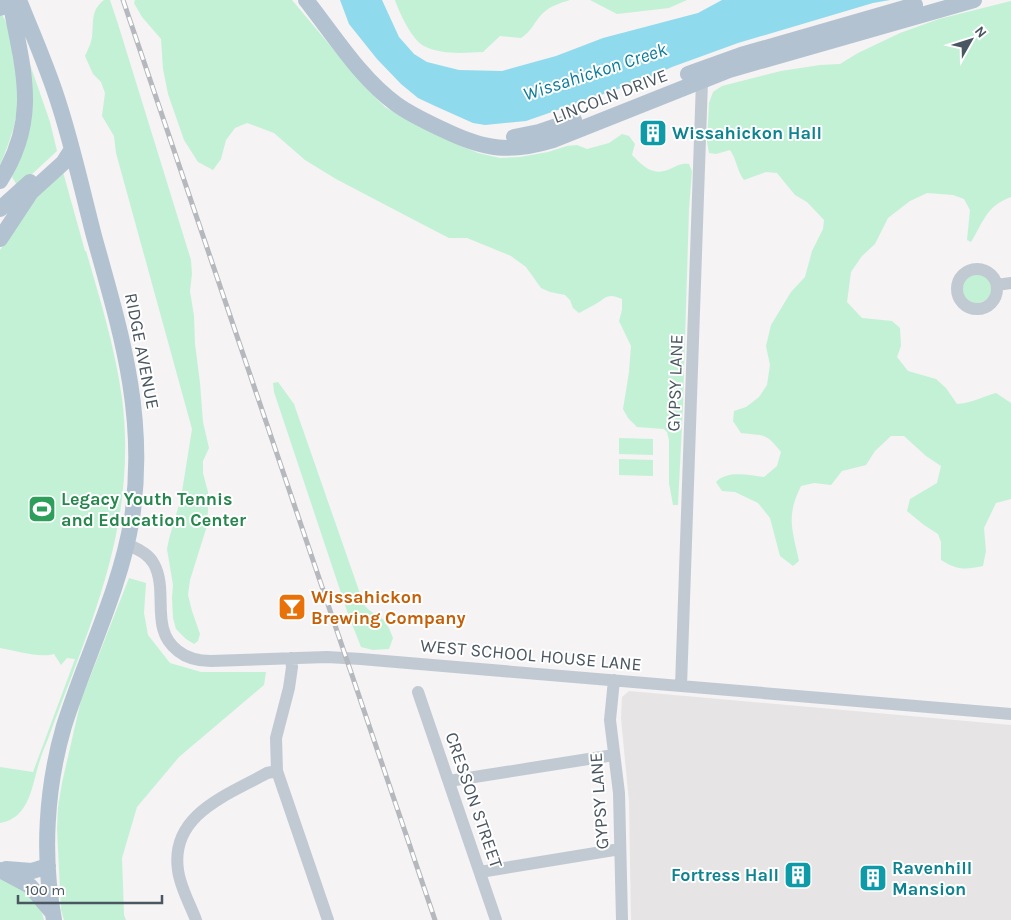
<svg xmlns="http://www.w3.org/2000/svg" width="1011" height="920" font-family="Karla,sans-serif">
	<rect width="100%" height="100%" fill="#f5f3f3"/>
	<path fill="#e6e4e5" d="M629,691L1011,725V920H631L629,802L621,718L622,697Z"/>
	<path fill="#c3f1d5" d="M104,0H110L118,24L191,260L192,274L190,291L194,316L195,344L200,383L203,422L209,448L203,461V473L208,492V511L206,529L190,580L188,595L192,611L200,634L198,641L194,644L186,639L176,629L173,618L172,598L173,585L167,549L169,539L181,498L192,429L116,153L114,136L102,116L105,93L101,82L93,74L85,56C88,49 91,44 92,37C94,22 90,11 104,0Z
		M135,0H292L364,86L385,107L416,125L459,145L478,153L500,158L520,157L548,152L567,146L577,145L587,149L609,143L622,134L629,136L635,144L632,155C643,166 653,177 670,169C677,166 681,163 689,164L692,171L689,209L683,405L678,505H673L669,483V440L667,432L664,429L637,427L628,418L623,409L629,372L631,346L619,321L622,310V299C607,292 606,298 594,305C589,308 584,310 579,313L573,308L570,300L565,295L550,292L541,288L526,267L511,256L467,238H449L420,223L336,179L305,160L274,133L247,123L235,128L226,140L221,159L213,170L198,162L184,140L168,94L163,69L161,39L142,17L134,3Z
		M395,0H570C560,3 550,6 542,14C534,22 532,31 521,38L500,36L483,52C463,53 442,55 424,46C412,40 399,12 395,0Z
		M590,0H687L669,8L617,14Z
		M1011,1V197C986,206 984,221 971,242L967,240L970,210L964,199L953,195L927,193L910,201L888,218L875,244L862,256L851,272L847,302L862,318L892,321L900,328L901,346L897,357L908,371L936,379L946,388L957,404C971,403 982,397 996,393L1011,403V499L996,503L984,528L986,551L983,566C965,570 957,570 941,560V542L938,534L924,525L907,511L910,499L937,483L941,466L926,456L904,436H891L875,451L866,465L842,471L831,485L814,483L801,486C786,516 792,529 799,561L793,566L780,556L770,518L758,503L735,492L722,491L716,482C727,470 749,475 764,477L777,466L781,452C765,432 765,436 741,433L733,421L734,411L746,407L759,397L767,385L770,365L766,346L771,325L791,292L805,277L812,251L823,229L824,220L807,202L795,195L777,173L766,172L744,180C737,171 737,160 730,150L716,154L709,153L707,142L709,103L713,92L722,86L781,71L820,65L840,64L858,53L900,33L939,19Z
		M2,15C9,24 10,41 15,52L12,55C24,97 17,125 0,165V16Z
		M25,50L50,122L57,151L18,187L12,177L19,161Z
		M63,172L85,251H86C100,299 115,348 122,398C138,524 90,625 48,739C45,746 42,753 40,760C32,783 31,818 0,823V767L33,772L75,659L67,658L61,665L54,654C40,658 16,651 0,648V250L32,201Z
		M971,273C978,273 985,273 990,278C1004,293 976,313 964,298C959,292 960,286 963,279Z
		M278,382L294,404L364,605C369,611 374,613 380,617C387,622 390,630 393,638L389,649L373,650L361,647L348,614L274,392L273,383Z
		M619,438L653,439V455L619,454Z
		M619,459L653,460V476L619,475Z
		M129,578L146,583L144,613L148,635L170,663L201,672H266L264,685L179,757L137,807L122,858L124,915L126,920H64L61,910L57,829L58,807L62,783L81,700Z
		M0,877L14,882L40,906L44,920H0Z"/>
	<path fill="#90daee" d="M340,0H382L399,37L414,54L427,62L459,70L502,71L556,56L603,38L698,13L722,0H890L873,3L738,43L672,67L641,81L526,121L485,125L473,123L435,106L418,98L401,84L377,59L349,24Z"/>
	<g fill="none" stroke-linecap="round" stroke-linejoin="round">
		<path stroke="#c1cad2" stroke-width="12" d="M957 289a20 20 0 1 1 40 0a20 20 0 1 1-40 0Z
			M997,285L1011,283
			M127,544C137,549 148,553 154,564C169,592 149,629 178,651C188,659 198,661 211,661L327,657L361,659L1011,714
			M291,658L292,667L289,688L276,738L277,771L328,920
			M614,680L610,720L619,793L622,920
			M681,686L702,81
			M418,692L496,920
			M449,781L614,755
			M480,872L620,849
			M196,920C190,904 180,887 178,870C170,814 228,795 267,773L277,771"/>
		<path stroke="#b3c2d1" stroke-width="16" d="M19,0C32,33 46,64 57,98C72,143 82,190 94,236C121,333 147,415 132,518C120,591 86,656 64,726C46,788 42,856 54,920
			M306,0C333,34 360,78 396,104C411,115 429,123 446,131C486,150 510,153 553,140L729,70L974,0
			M688,74L741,55L915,5
			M514,137L539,132L574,120
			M0,181C41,117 22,68 10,0
			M0,209L30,182
			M0,239L31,192L63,163L72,149
			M6,869L32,871L48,866
			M0,870L30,886L52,912"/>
		<defs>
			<path id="rail" d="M123,0L435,920"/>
		</defs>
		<use href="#rail" stroke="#b5b8bd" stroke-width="5"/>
		<use href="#rail" stroke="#fff" stroke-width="3" stroke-dasharray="9" stroke-linecap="butt"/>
		<path stroke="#b3c2d1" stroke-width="16" d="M0,8L18,0"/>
	</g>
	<defs>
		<symbol id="building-square" viewBox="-11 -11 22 22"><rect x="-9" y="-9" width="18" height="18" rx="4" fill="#0f9aa8" stroke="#fff"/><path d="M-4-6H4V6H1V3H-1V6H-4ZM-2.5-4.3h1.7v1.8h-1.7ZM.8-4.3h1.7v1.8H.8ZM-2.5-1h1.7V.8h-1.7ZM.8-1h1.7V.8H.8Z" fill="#fff"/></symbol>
		<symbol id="stadium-square" viewBox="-11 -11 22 22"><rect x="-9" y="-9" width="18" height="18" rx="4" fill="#2e9e5b" stroke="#fff"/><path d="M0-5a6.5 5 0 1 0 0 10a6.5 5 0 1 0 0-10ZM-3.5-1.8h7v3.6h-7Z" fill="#fff"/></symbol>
		<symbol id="bar-square" viewBox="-11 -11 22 22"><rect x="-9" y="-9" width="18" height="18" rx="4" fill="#e8710a" stroke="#fff"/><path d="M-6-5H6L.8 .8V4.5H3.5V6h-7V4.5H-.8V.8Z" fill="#fff"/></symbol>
	</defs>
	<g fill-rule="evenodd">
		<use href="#building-square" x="637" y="117" width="32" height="32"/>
		<use href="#stadium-square" x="26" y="493" width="32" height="32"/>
		<use href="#bar-square" x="276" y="591" width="32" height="32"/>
		<use href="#building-square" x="782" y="859" width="32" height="32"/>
		<use href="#building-square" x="857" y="862" width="32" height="32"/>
	</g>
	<g text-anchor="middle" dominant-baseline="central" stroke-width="4" stroke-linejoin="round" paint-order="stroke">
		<g font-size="18" fill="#4a5661" stroke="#fff">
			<text transform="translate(610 96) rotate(-21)">LINCOLN DRIVE</text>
			<text transform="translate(142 351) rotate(79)">RIDGE AVENUE</text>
			<text transform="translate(675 383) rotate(-88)">GYPSY LANE</text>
			<text transform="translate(531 655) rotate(5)">WEST SCHOOL HOUSE LANE</text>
			<text transform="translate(474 800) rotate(71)">CRESSON STREET</text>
			<text transform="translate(599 801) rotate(-94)">GYPSY LANE</text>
		</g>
		<g font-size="18" font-weight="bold" fill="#0d838f" stroke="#fff" text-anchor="start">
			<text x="672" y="133">Wissahickon Hall</text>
			<text x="892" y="868">Ravenhill<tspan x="892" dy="21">Mansion</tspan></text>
			<text x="779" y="875" text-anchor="end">Fortress Hall</text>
		</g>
		<g font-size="18" font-weight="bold" fill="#27864d" stroke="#fff" text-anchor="start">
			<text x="61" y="499">Legacy Youth Tennis<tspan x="61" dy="21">and Education Center</tspan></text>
		</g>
		<g font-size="18" font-weight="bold" fill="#c56008" stroke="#fff" text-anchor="start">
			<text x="311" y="597">Wissahickon<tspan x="311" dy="21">Brewing Company</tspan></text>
		</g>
		<g font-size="19" font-style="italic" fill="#0c7c9b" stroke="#fff">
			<text transform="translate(595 72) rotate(-18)">Wissahickon Creek</text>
		</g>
	</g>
	<g transform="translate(971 40) rotate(51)" stroke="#ffffff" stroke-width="4" paint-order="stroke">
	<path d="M0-4L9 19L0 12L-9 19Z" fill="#4a5661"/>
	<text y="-8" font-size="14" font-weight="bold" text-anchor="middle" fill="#4a5661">N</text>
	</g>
	<path d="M18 895v8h144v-8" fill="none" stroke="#4a5661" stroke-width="2.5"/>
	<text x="25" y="895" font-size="15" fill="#4a5661" stroke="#ffffff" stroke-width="4" paint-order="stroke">100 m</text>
</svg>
